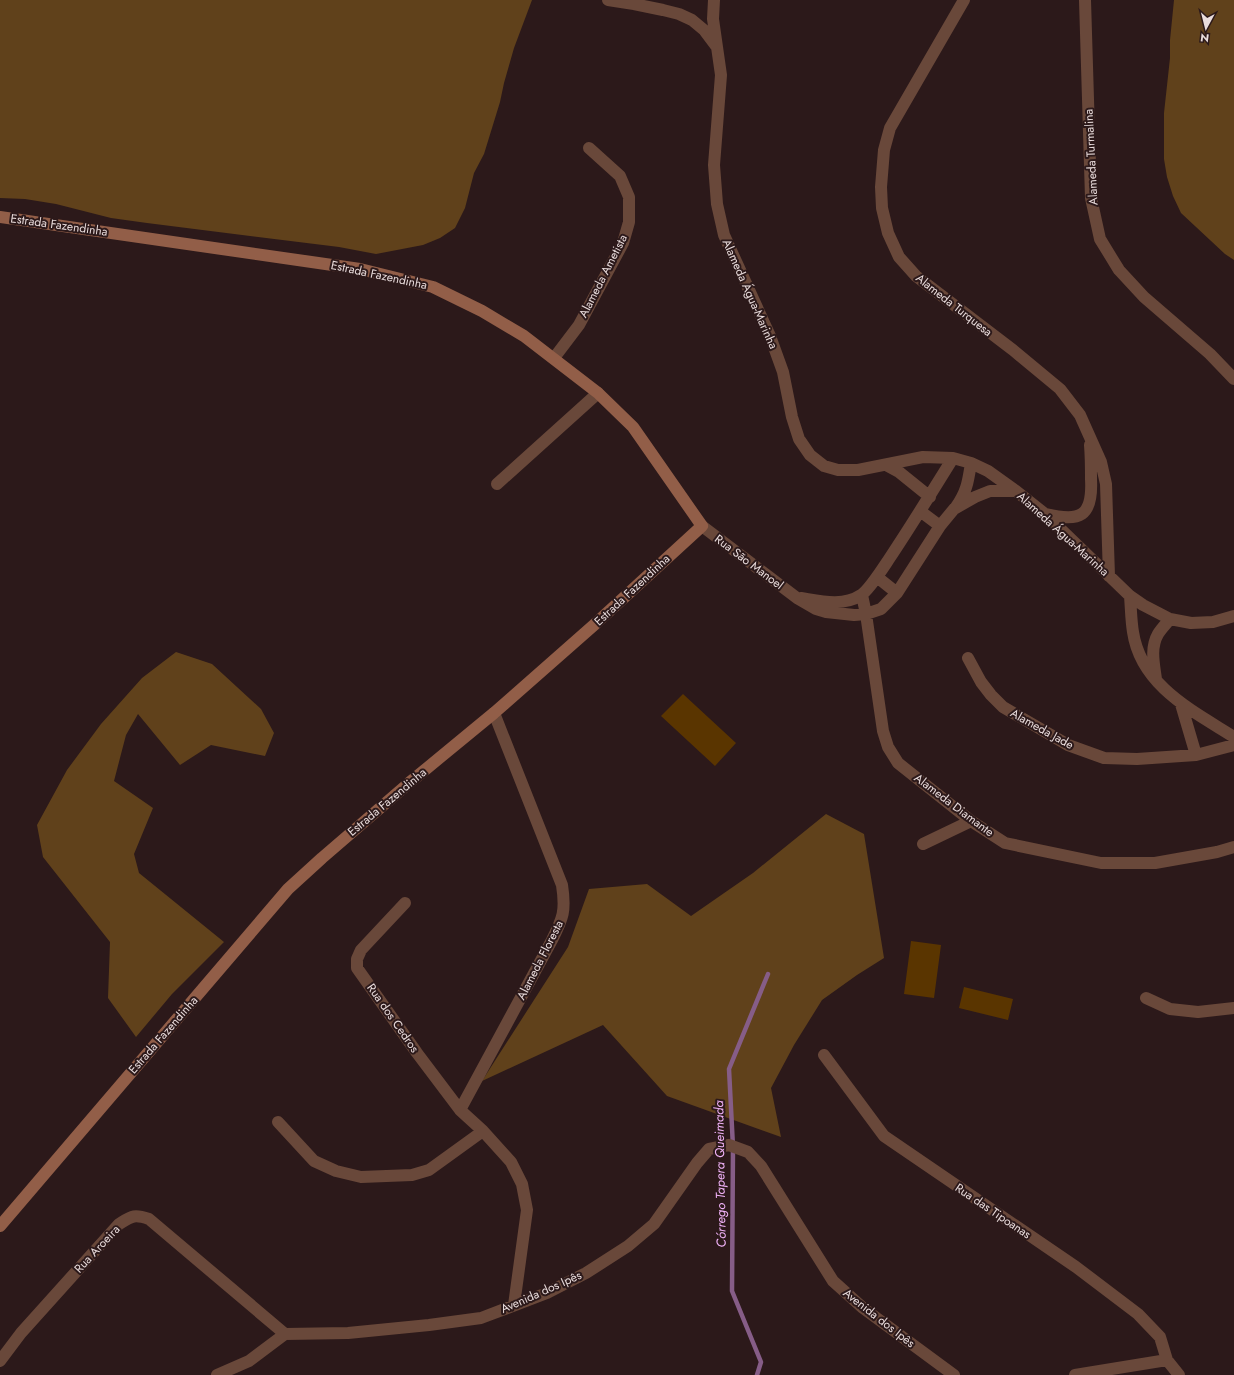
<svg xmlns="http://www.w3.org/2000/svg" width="1234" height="1375" font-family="Jost,sans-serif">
	<rect width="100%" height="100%" fill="#2c191a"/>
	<path fill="#5a3500" d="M683,694L736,743L715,766L661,716Z
		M911,941L941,945L934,998L904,994Z
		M964,987L1013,999L1008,1020L959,1008Z"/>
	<path fill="#60411b" d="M0,0H532L514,48L504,83L500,102L484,154L474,173L465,208L455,228L440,238L423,245L376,254L339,247L147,223L111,218L56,204L25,199L0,198Z
		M1174,0H1234V260L1225,254L1181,213L1173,196L1167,177L1164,159V113L1170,58V40Z
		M176,652L212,664L261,709L274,733L265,756L211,745L180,765L138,714L126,735L114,781L153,808L134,854L139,873L224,942L172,994L136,1037L108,998L110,942L43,857L37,825L67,770L101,724L142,678Z
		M826,814L864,834L884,958L857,975L822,1000L794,1045L771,1088L781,1137L667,1096L603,1025L482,1081L568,947L589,889L647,884L691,916L753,873Z"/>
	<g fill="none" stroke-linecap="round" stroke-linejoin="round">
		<path stroke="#865d87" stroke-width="4.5" d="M757,1375L761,1362L732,1291L733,1147L729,1069L768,974"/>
		<path stroke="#69483a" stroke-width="12" d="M608,0L634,4L663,10L679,14L692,20L704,30L716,46
			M714,0L713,19L721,75L714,165L717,204L724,235L770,336L783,372L792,417L799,439L810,455L824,466L838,470H858L923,457L953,458L971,463L988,471L1016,491L1045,514L1130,596L1143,605L1170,619L1191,623L1213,622L1234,616
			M964,0L890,128L884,150L881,187L882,208L888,233L899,257L916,276L1013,350L1060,389L1080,415L1101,462L1106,484L1109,576
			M1085,0L1091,198L1100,239L1119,270L1144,297L1210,354L1234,379
			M554,358L579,325L623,243L629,222V197L620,176L589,148
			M886,465L899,472L930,497
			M497,484L598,393
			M956,507C967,491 968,482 971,463
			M920,511L940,526
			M1046,514C1080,522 1093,517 1091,479C1091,468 1091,457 1090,445
			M702,526L797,598L816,609L826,612L854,615L866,614L881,609L897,593L940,526L954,509L975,497L990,491H1016
			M877,577L897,593
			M862,595L866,614L883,731L888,747L898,763L971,821L1005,843L1101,863H1155L1217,852L1234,847
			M1130,596C1131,608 1131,620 1133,632C1141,686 1193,711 1234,737
			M801,598C820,601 843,607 861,595C869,590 883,568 889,559C911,526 932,492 953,458
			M968,658L981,682L991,695L1003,707L1068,745L1104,758L1137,759L1196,755L1234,745
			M1156,679C1154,664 1150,648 1158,634C1161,629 1166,624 1170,619
			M1181,704L1196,755
			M923,844L971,821
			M405,903L361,950L357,959V968L417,1053L460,1110L483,1131L511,1162L522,1184L527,1210L514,1305
			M1146,998L1170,1009L1198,1012L1234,1008
			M824,1055L884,1136L1076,1267L1138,1314L1160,1337L1167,1360L1179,1375
			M460,1110L552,940C563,918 566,911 562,885L494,713
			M278,1122L314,1161L336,1171L361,1177L412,1175L429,1170L483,1131
			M285,1334L348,1333L429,1325L481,1318L547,1293L586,1273L628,1246L654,1224L697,1163L709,1149L729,1145L748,1152L761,1166L833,1281L863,1308L954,1375
			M0,1361L21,1333L119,1224C132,1216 134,1214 149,1219L285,1334
			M217,1375L249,1361L285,1334
			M1075,1375L1167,1360"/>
		<path stroke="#925e48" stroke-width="12" d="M0,217L360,269L433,287L482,311L524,336L598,393L633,427L702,526L594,625L494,713L409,783L322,858L288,889L0,1226"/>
	</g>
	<g text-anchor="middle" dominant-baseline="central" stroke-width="4" stroke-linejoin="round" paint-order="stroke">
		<g font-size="12" fill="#e9dcdc" stroke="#2c191a">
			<text transform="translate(1091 157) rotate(-93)">Alameda Turmalina</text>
			<text transform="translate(59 225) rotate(8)">Estrada Fazendinha</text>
			<text transform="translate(379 275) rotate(12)">Estrada Fazendinha</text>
			<text transform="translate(603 276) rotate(-63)">Alameda Ametista</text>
			<text transform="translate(750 294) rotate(66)">Alameda Água-Marinha</text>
			<text transform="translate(954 305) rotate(38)">Alameda Turquesa</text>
			<text transform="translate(1063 534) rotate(42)">Alameda Água-Marinha</text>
			<text transform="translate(749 562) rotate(37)">Rua São Manoel</text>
			<text transform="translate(632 590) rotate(-43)">Estrada Fazendinha</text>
			<text transform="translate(1042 729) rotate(29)">Alameda Jade</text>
			<text transform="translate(387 802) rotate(-40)">Estrada Fazendinha</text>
			<text transform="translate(954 805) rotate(37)">Alameda Diamante</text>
			<text transform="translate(540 960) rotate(-63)">Alameda Floresta</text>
			<text transform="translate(393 1018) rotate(55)">Rua dos Cedros</text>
			<text transform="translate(163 1035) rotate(-49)">Estrada Fazendinha</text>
			<text transform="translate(993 1211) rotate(34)">Rua das Tipoanas</text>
			<text transform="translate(97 1249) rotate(-47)">Rua Aroeira</text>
			<text transform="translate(541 1292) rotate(-24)">Avenida dos Ipês</text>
			<text transform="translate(879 1318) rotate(38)">Avenida dos Ipês</text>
		</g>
		<g font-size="13" font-style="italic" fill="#efb1f6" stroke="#2c191a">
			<text transform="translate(720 1174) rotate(-91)">Córrego Tapera Queimada</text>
		</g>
	</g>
	<g transform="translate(1206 28) rotate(187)" stroke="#2c191a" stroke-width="3" paint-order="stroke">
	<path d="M0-3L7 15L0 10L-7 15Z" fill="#e9dcdc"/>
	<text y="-6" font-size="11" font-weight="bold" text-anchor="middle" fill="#e9dcdc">N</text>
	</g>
</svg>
